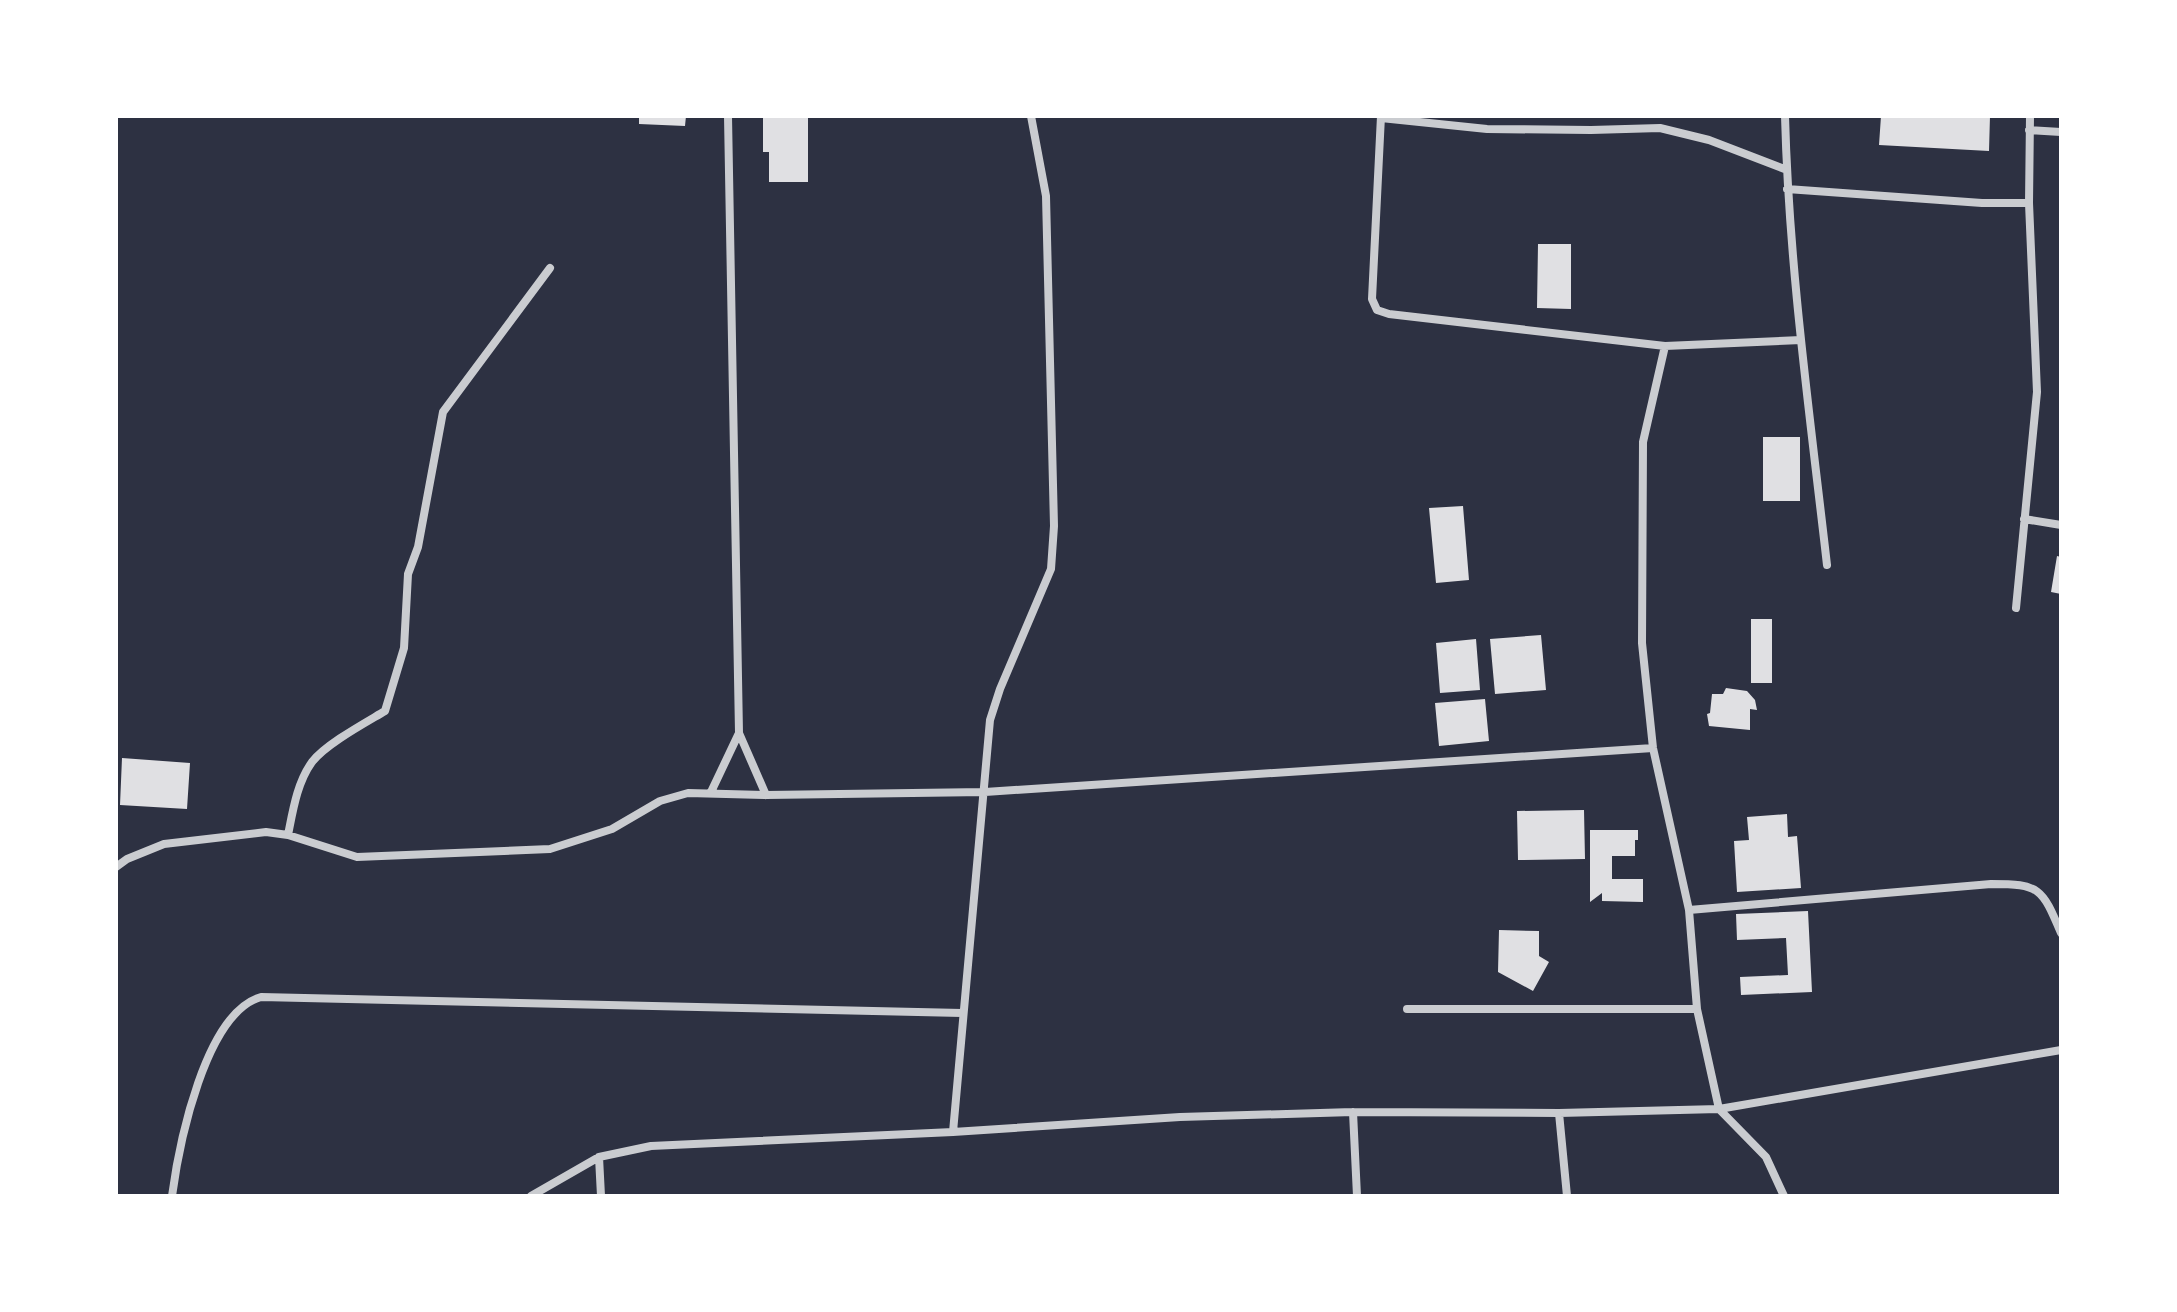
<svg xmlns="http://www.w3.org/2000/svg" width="2177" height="1312" font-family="'Titillium Web',sans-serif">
	<rect width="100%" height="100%" fill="#2d3142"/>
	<path fill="#e0e0e3" d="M639,116H686L685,126L639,124Z
		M1881,116H1990L1989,151L1879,145Z
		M763,117H808V182H769V152H763Z
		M1538,244H1571V309L1537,308Z
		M1763,437H1800V501H1763Z
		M1463,506L1469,580L1436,583L1429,508Z
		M2057,556L2061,557V594L2051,592Z
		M1751,619H1772V683H1751Z
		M1541,635L1546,690L1495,694L1490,639Z
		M1476,639L1480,690L1440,693L1436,643Z
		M1726,688L1747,691L1755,700L1757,710L1750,709V730L1709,726L1707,714L1710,713L1712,694H1723Z
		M1485,699L1489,741L1439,746L1435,703Z
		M122,758L190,763L187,809L120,805Z
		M1584,810L1585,859L1518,860L1517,811Z
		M1787,814L1788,837L1797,836L1801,888L1737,892L1734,841L1749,840L1747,817Z
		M1590,830H1638V840H1635V856H1612V879H1643V902L1602,901V893L1590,902Z
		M1808,911L1812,992L1741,995L1740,977L1788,975L1786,938L1737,940L1736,914Z
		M1499,930L1539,931V956L1549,962L1533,991L1498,972Z"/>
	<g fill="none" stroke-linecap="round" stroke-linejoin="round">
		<path stroke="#caccd0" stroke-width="8" d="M728,116L739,733L766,795
			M1381,116L1372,299L1377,310L1389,314L1665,346
			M1785,116C1789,267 1810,416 1827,565
			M1381,118L1487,129L1591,130L1660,128L1709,140L1787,170
			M2029,130L2061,132
			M1787,189L1982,203H2029
			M2024,519L2061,525
			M2016,608L2037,392L2029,203L2030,116
			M711,792L739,733
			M288,835C293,810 297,783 312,762C326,744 365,723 385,711L404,648L408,574L418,547L443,412L550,268
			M116,867L127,859L164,844L266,832L288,835L357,857L550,849L612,829L660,801L688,793L766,795L985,792L1653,748
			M1689,910L1991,884C2040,884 2042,888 2061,933
			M1407,1009H1697
			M1353,1112L1357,1196
			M1559,1113L1567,1196
			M953,1132L990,720L1000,689L1051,569L1054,526L1046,196L1031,116
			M599,1157L601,1196
			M172,1196C179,1144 205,1013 261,997L962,1013
			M531,1196L599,1157L651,1146L953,1132L1180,1117L1353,1112L1559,1113L1719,1109L2061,1050
			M1784,1196L1766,1157L1719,1109L1697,1009L1689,910L1653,748L1642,643L1643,442L1665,346L1801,340"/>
	</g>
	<rect width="2177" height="1312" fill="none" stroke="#ffffff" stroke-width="236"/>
</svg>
